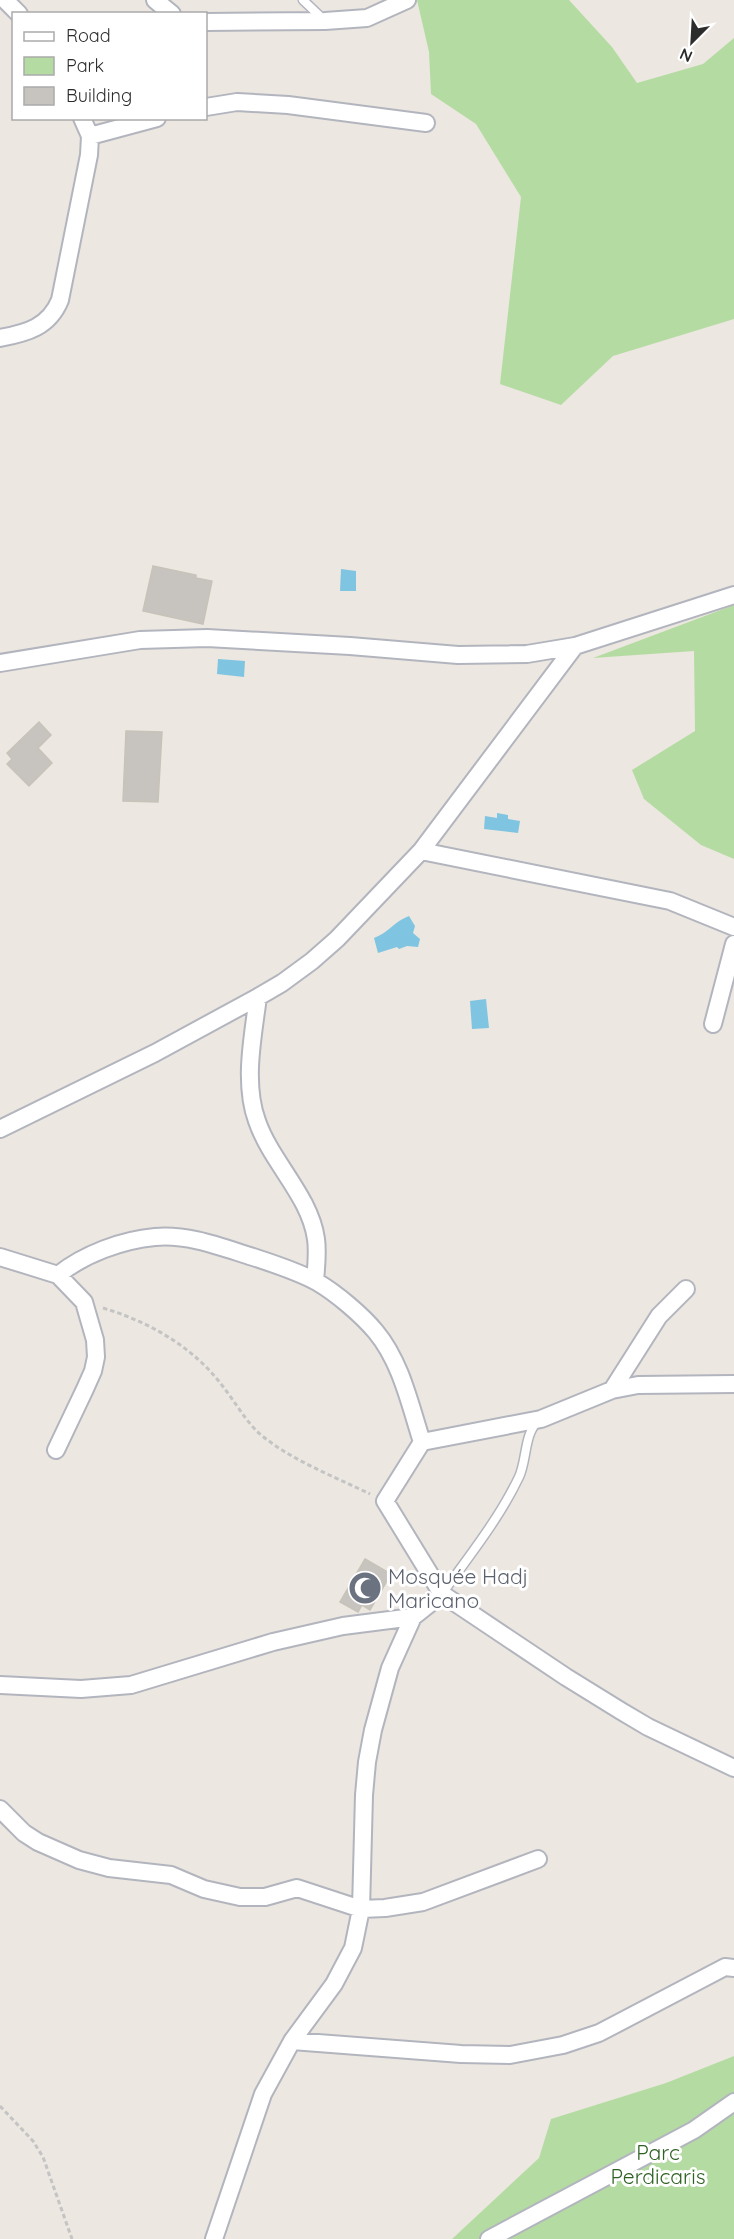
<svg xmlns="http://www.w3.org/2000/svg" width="734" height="2239" font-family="Quicksand,sans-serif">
	<rect width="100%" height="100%" fill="#ece7e0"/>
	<path fill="#b4dca2" d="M417,0H569L612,47L637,83L703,64L734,38V319L613,356L561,405L500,384L521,197L476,124L431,94L429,52Z
		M734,605V859L701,845L644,799L632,770L695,731L694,651L593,658Z
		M734,2056V2239H452L539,2158L551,2119L666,2083Z"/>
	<path fill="#7fc4e1" d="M341,569L356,571V591H340Z
		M218,659L245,661L244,677L217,674Z
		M497,813L508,815V819L520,821L518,833L484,829L485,816L497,818Z
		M409,916L415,926L413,933L420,939L418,947L407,946L399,949L397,947L378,953L374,938C388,933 395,921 409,916Z
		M486,999L489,1028L472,1029L470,1001Z"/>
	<path fill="#c7c4bf" stroke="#c7c3b9" stroke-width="1.5" d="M153,566L196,575V578L212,581L203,624L143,611Z
		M39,722L51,735L38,748L52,763L29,786L7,764L12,759L7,753Z
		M126,731L162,732L158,802L123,801Z
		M365,1559L391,1574L370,1610L362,1605L358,1612L340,1602Z"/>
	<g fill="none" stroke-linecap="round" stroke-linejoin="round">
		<defs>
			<path id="service" d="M303,0L324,20
				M442,1594C469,1556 499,1519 519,1477C527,1460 524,1434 538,1421"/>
			<path id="minor" d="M5,0L19,14
				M155,0L172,14
				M206,22L325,21L367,18L407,0
				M206,107L237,102L288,105L426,123
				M90,136L157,118
				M0,338C27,333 49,327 60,300L89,155L90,136L82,118
				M0,663L140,640L207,638L350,646L458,655L527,654L575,646
				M421,851L670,901L734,927
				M258,997C253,1036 243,1083 257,1121C271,1162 310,1196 316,1239C318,1253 316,1268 315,1281
				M713,1024L734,944
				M0,1129L155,1053L258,997L282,983L312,961L337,939L421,851L575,646L734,595
				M0,1257L58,1275L84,1302L95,1340L96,1357L93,1371L85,1389L56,1450
				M58,1275C84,1254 122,1240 155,1237C189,1234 221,1247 253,1257C274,1264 297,1271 317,1282C336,1293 362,1315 376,1332C401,1362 410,1405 422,1442L385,1501L442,1594L566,1677L621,1711L648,1727L734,1768
				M612,1390L659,1316L686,1289
				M422,1442L541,1419L612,1390L638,1385L734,1384
				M0,1685L81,1689L131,1685L273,1642L343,1626L413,1617
				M0,1809L24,1833L38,1842L79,1860L109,1868L171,1875L204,1889L240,1897H265L297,1888L361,1909L385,1908L423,1902L538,1859
				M292,2041L461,2054L510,2055L563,2045L599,2033L725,1967L734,1968
				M214,2239L263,2094L292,2041L334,1984L353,1948L361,1909L364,1795L367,1762L373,1730L390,1668L413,1617L442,1594
				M489,2239L694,2130L734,2102"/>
		</defs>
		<use href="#service" stroke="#b3b5be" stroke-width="11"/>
		<use href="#minor" stroke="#b3b5be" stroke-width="20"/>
		<path stroke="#c4c4c4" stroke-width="3" stroke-dasharray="4.5 3" stroke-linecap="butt" d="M103,1308C150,1322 195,1348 224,1388C236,1403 246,1422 261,1435C293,1461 333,1476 370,1494
			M0,2106L33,2141L43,2157L72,2239"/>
		<use href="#service" stroke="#fff" stroke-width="8"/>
		<use href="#minor" stroke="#fff" stroke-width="16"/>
	</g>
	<defs>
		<symbol id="mosque-disc" viewBox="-11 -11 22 22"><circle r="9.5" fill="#6b7280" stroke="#fff"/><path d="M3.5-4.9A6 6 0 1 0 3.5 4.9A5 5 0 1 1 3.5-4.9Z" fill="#fff"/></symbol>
	</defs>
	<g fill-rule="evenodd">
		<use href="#mosque-disc" x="346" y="1569" width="38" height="38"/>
	</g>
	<g text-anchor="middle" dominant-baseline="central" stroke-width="6" stroke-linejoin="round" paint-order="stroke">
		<g font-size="21" fill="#5b616d" stroke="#fff" text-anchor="start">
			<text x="388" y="1576">Mosquée Hadj<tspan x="388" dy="24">Maricano</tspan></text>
		</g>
		<g font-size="21" fill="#2e6123" stroke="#fff">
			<text x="658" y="2152">Parc<tspan x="658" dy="24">Perdicaris</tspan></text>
		</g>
	</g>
	<rect x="12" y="12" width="195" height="108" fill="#ffffff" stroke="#ababab" stroke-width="1.5"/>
	<rect x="24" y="32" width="30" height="9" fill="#ffffff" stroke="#ababab" stroke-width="1.5"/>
	<text x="66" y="42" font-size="18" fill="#2c2c2c">Road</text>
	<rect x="24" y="57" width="30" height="18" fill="#b4dca2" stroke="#ababab" stroke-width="1.5"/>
	<text x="66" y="72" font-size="18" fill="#2c2c2c">Park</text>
	<rect x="24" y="87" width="30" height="18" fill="#c7c4bf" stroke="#ababab" stroke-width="1.5"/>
	<text x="66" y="102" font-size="18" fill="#2c2c2c">Building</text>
	<g transform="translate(692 42) rotate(204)" stroke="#ffffff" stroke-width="4.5" paint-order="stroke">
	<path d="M0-4.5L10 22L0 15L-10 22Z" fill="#2c2c2c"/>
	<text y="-9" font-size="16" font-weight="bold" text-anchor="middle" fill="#2c2c2c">N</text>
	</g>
</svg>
